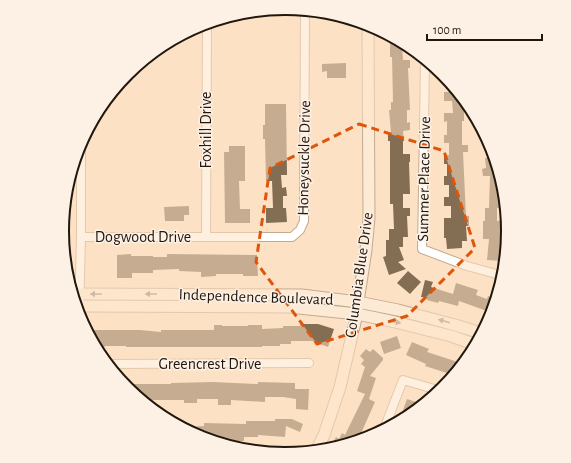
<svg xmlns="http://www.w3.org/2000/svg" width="571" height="463" font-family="'Alegreya Sans',sans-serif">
	<rect width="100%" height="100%" fill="#fde1c5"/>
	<path fill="#836e53" d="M390,37L402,46L403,60H410V68H408L410,110H407V123L410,122V130L403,131L404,141H403V154H410V162H409L410,194H403V208H410V216H407L408,237H403V247H399L404,260L398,262L406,269L389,275L383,257L386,256V240H389V229H394L393,204H390V141H388V133H391L389,110H391V102H393L392,57H390Z
		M346,63V78H327V71L322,72V64Z
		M449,82L464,104V121H462V145H468V152H463L466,216H469V226H466L467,241H462V248L447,249L446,238H444V218H451V206H444V197H449V185H444V176H447V164H444V155H449V143H444V135H447V121L444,122V113H453L452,101H444V92H450Z
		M265,104H286L287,175H281L282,188L286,187L287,196H283V208H286L287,222L266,223V208H273L272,181H266L265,139H263V125H265Z
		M488,141L492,146L504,208H497V221L503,220L502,261L487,260L489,239H483V221H485V208H489L490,176H483L482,169L486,168L485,158H488Z
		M229,146H245V181H239L240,209H250V223H225L224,152H229Z
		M189,206V215H184V221H165L164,207Z
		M131,254V256H153V257H167V254L257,255L258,276H243V274H216V276L201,277V272L179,271V269L153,270V273H132V278H117V255Z
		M408,271L421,282L410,294L397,283Z
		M425,280L433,282L431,287L453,294L456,283L478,290L476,295L487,299L488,296L492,297V295L496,296L491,317L486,315L487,311L459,301L458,306L439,301L438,303L427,300V298L421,297Z
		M300,324H318L334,329L328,347L312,341H291V344H280V346H262V347H126V346H105V347H99L92,337V330H140L161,332V330H214V325H222V326H248V325H262V329L283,328V326H300Z
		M397,336L401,348L384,354L380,342Z
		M412,342L429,349L427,352L461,363L453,375L425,366L426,364L406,355Z
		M366,349L370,352L373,349L383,358V360L370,376L376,378L369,399L375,402L359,438L357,437L354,441L331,446L336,437L339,439L342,433L345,435L365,394L357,391L365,367L361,364L364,360L360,356Z
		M213,382L258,384V382L295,383V389H309L308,410L296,409V399L283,397H265V402L231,400V405H218V399H197V403H184V400H144L127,389L123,384H171V383Z
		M407,399L422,404L406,414L402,413Z
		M275,419H292L303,424L300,432L286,426L285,437L258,435V437H244V441H229V443L200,438L183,427L204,426V423L246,424V421H275Z"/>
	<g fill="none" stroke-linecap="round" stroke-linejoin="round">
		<defs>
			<path id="street" d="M425,61L422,249L467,266L500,275
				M81,237H292L300,230L304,221L305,12
				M206,237L207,24
				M79,317L81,237V144
				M110,364L309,363
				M384,429L403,380L441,391"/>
			<path id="secondary" d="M74,294L302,295L358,302L398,310L455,325L481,333
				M77,306L289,307L357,314L395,322L451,336L474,344
				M317,449L324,435L340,387L357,314L358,302L366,250L369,218L368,24"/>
		</defs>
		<use href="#street" stroke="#c4aa8f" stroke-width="10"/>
		<use href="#secondary" stroke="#c4aa8f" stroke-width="13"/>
		<use href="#street" stroke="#fff" stroke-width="8"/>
		<use href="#secondary" stroke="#fcead4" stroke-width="11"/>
	</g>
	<defs><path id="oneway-solid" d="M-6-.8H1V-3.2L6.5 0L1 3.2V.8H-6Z"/></defs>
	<g fill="#998b7a">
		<use href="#oneway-solid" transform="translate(96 294) rotate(-180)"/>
		<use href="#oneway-solid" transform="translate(151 294) rotate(-180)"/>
		<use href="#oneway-solid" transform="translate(444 321) rotate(-164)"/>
		<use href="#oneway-solid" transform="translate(395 322) rotate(12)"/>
	</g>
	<path d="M0 0H571V463H0ZM359,124L444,151L475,248L407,316L317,344L256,262L270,168Z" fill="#fde1c5" fill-opacity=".55" fill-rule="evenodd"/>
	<path fill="none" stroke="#de560c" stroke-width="3" stroke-dasharray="8 5" stroke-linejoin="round" d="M359,124L444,151L475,248L407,316L317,344L256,262L270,168Z"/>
	<g text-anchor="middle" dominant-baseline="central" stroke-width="3" stroke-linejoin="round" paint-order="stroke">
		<g font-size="16" fill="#20170d" stroke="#fdf1e6">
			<text transform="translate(206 130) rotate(-90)">Foxhill Drive</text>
			<text transform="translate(304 158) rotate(-89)">Honeysuckle Drive</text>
			<text transform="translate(424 179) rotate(-89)">Summer Place Drive</text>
			<text x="143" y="237">Dogwood Drive</text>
			<text transform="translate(359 275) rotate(-82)">Columbia Blue Drive</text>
			<text transform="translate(256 297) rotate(2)">Independence Boulevard</text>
			<text x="210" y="364">Greencrest Drive</text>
		</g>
	</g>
	<path d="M0 0H571V463H0ZM69 231a216 216 0 1 1 432 0a216 216 0 1 1-432 0Z" fill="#fdf1e6" fill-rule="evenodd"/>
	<path fill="none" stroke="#20170d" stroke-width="2" d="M69 231a216 216 0 1 1 432 0a216 216 0 1 1-432 0Z"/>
	<path d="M427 34v6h115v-6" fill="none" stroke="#20170d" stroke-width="2"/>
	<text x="433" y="34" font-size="12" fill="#20170d" stroke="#fdf1e6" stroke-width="3" paint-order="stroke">100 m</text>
</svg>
